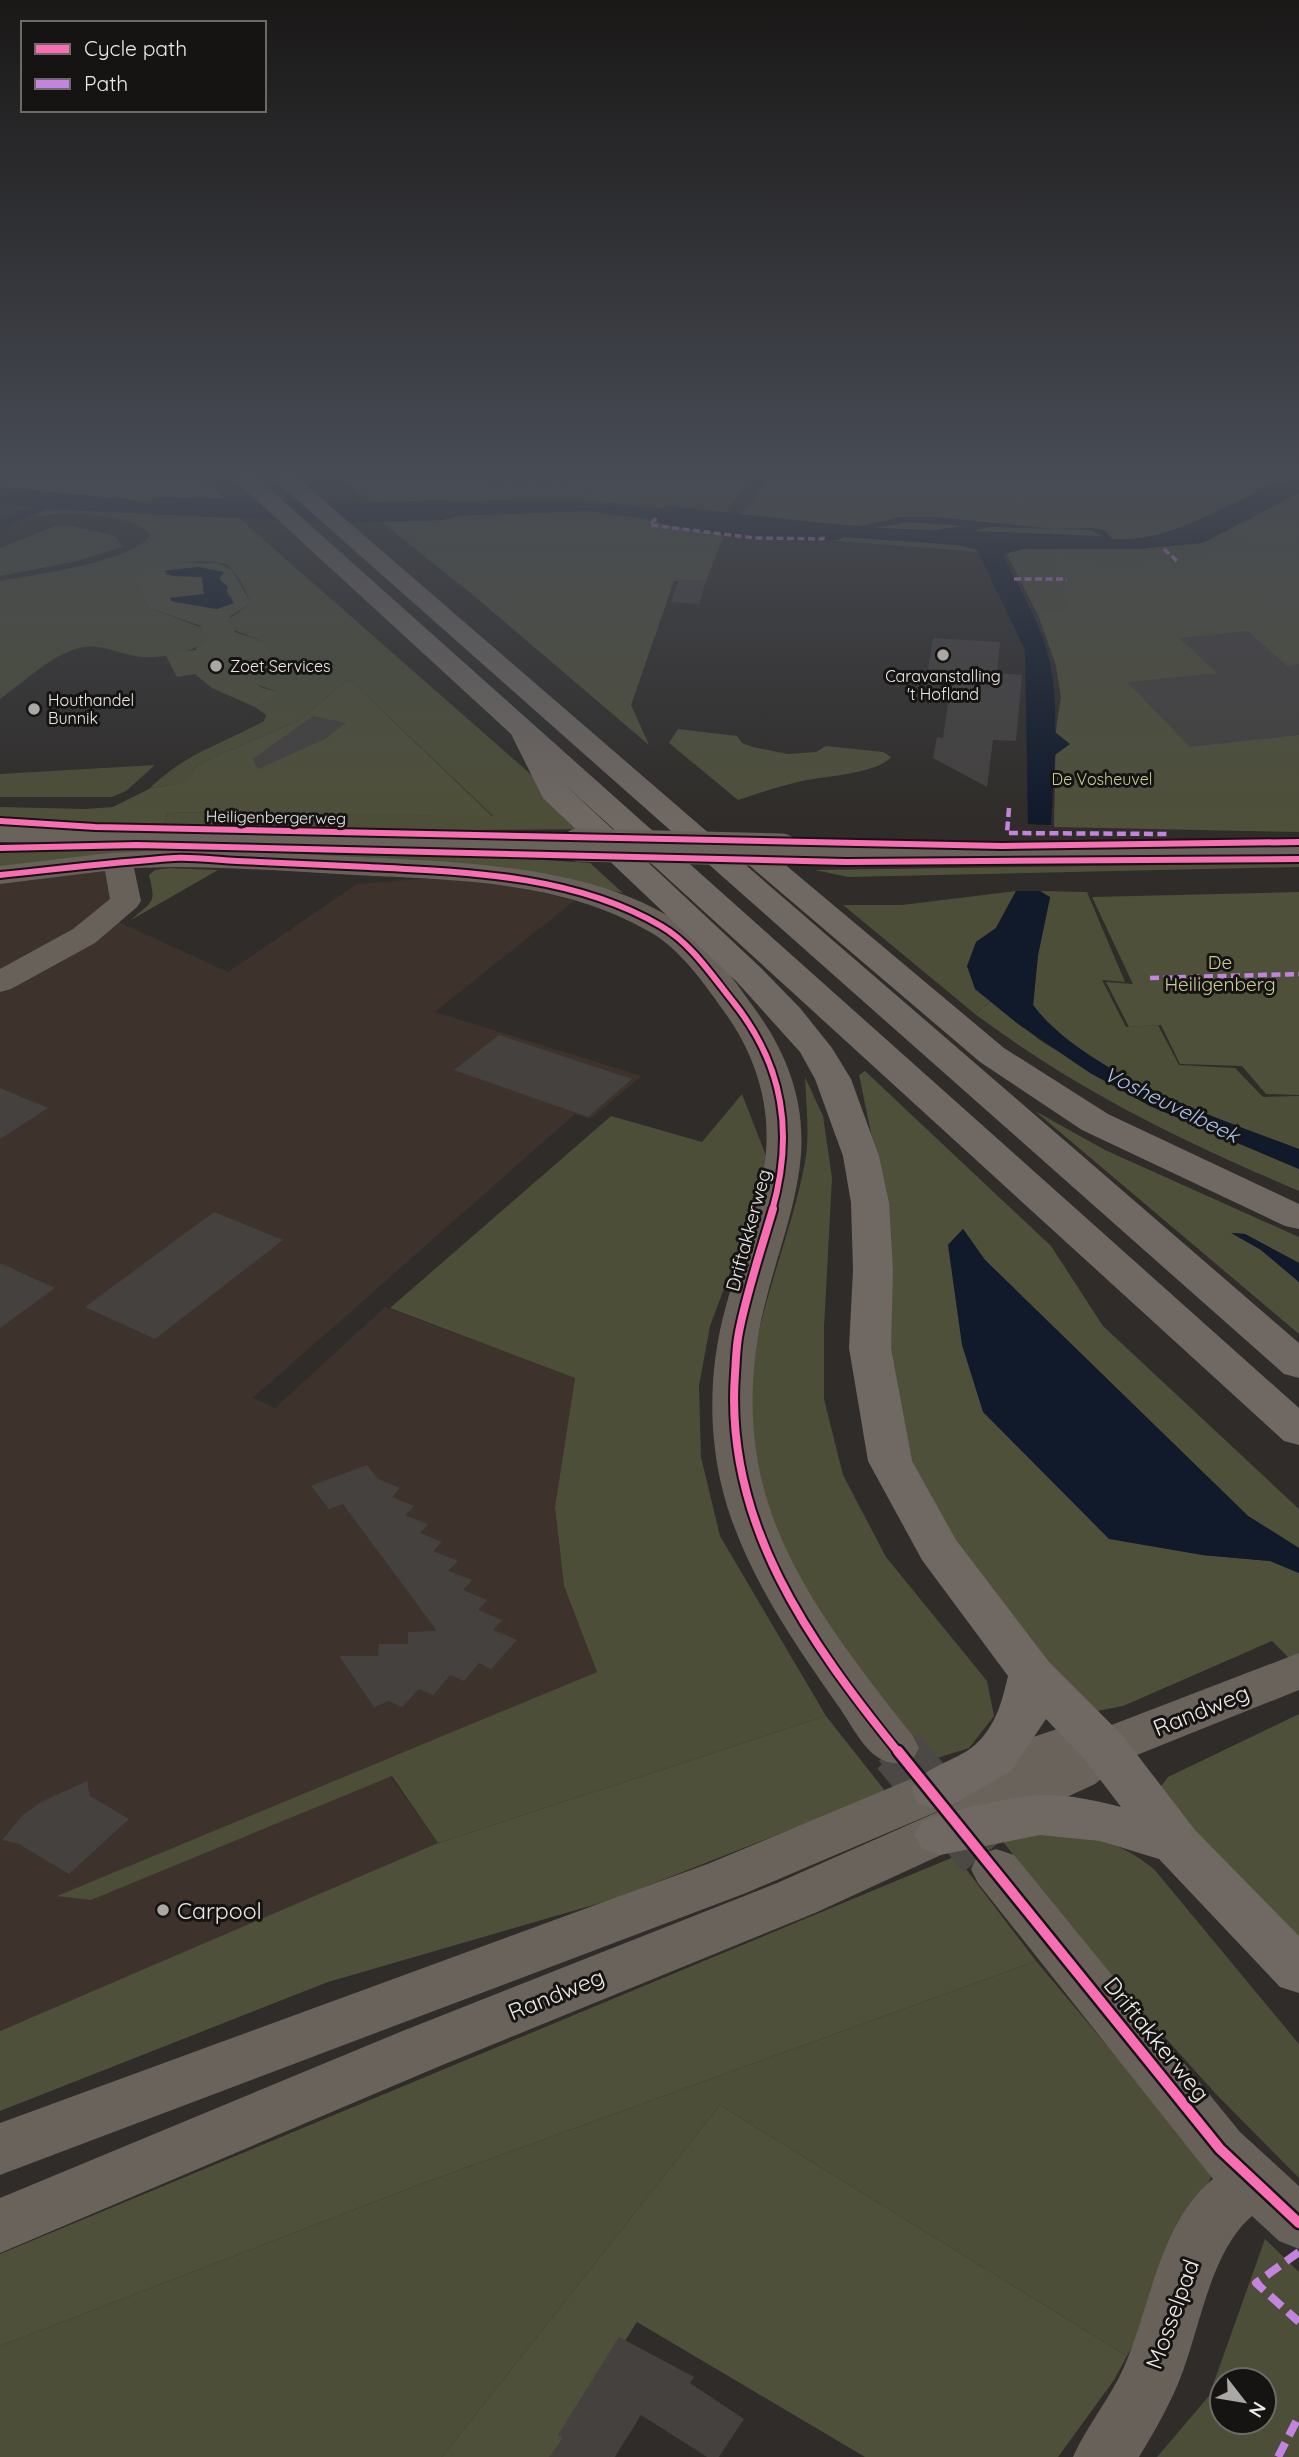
<svg xmlns="http://www.w3.org/2000/svg" width="1299" height="2457" font-family="Quicksand,sans-serif">
	<rect width="100%" height="100%" fill="#2f2c29"/>
	<path fill="#3d332c" d="M104,869L117,887L104,915L228,972L357,884L444,877L504,883L574,901L435,1012L642,1076L590,1119L575,1114L253,1398L275,1408L385,1307L575,1378L555,1507L564,1586L597,1672L381,1763L438,1843L0,2031V880Z"/>
	<path fill="#4f503a" fill-rule="evenodd" d="M0,474H199L231,505L163,503L0,487Z
		M420,474H753L734,501Z
		M769,474H1299V832L1054,827L1056,730L1061,697L1056,666L1039,617L1007,554L725,532L706,581H674L631,705L649,745L473,595L378,519L586,511L726,531L736,516L746,510Z
		M218,563L232,570L251,603L230,616L235,632L264,642L272,654L255,679L260,687L282,693L255,707L212,688L195,674L177,677L165,654L196,650L201,626L147,607L134,575C155,558 192,564 218,563ZM199,567L219,579L233,600L217,609L174,602L170,598L204,594L202,576L166,575L168,570Z
		M349,679L493,817L168,812L163,826L4,823L0,827V807L85,809L113,807L149,789L184,782L194,768L214,757L298,721Z
		M678,729L737,736L742,743L753,747L788,754L816,752L826,746L883,752L891,757C877,774 823,776 802,781C780,786 759,793 738,800L669,743Z
		M149,848L495,857L590,863L623,893L520,870L327,860L0,870V851Z
		M1299,863V867L848,877L815,870Z
		M169,868L218,870L131,920C154,900 156,904 149,875L155,870Z
		M1299,892V1095L1266,1094L1242,1066L1180,1064L1161,1025L1129,1027L1106,982L1133,984L1092,897Z
		M991,1001L1041,1041L1150,1106L1299,1169V1191C1180,1140 1080,1092 975,1014Z
		M865,1071L1051,1246L1103,1326L1299,1509V1548L1248,1516L985,1260L963,1229L948,1245L1202,1555L1270,1561L1299,1573V1668L1272,1641L1123,1706L1092,1712L1065,1699L926,1514L884,1368L886,1205L859,1075Z
		M1035,1111L1105,1150L1299,1237V1263L1245,1234L1233,1233L1261,1250L1299,1282V1334Z
		M1299,1714V1953L1158,1790L1168,1777Z
		M826,1716L886,1792L614,1899L328,1982L0,2111V2031L438,1843Z
		M956,1856L1036,1961L418,2185L0,2346V2254Z
		M720,2105L1127,2356L1114,2380L1058,2457H865L637,2322L551,2457H442Z"/>
	<path fill="#4c4e37" fill-rule="evenodd" d="M334,474H415L734,501L723,516L573,498L373,503Z
		M778,488L836,494L901,508L862,519L789,512L792,505L769,503Z
		M46,509L239,518L593,829L381,831L163,826L168,812L493,816L349,679L298,721L214,757L194,768L185,782L149,789C187,752 220,745 264,721L266,715L255,707L281,693L252,683L272,654L264,642L227,627L225,622L251,603C247,593 236,570 227,565C210,557 148,564 134,575L147,607L208,630L209,637C195,653 165,658 143,657C123,656 105,644 84,647C54,652 24,682 0,699V581C32,575 134,562 150,535C133,511 58,513 32,517Z
		M61,524L115,536L123,547L73,562L0,576V548Z
		M1227,532L1246,540C1190,565 1130,565 1070,561L1058,549C1111,549 1179,559 1227,532Z
		M1024,551L1055,554L1069,612L1038,613L1011,558L1015,553Z
		M155,765L126,791L112,797H0V774Z
		M1016,891L996,928L976,942L975,989L991,1001L975,1014L843,905H902Z
		M1040,891L1087,892L1125,982L1102,980L1126,1027L1158,1025L1179,1065L1235,1068L1263,1097L1299,1096V1149C1217,1118 1088,1075 1033,1006L1038,955L1050,898Z
		M805,1077L823,1116L832,1178L824,1328V1399L843,1475L886,1557L987,1681L994,1716L969,1748L928,1761C835,1644 730,1530 752,1368C762,1298 792,1232 805,1162C810,1136 806,1104 805,1077Z
		M742,1094L770,1166L710,1326L699,1386L701,1457L720,1536L826,1716L438,1843L392,1776L91,1900L57,1896L597,1672L564,1586L555,1507L575,1378L390,1308L611,1116L702,1142Z
		M1070,1832C1106,1841 1125,1846 1154,1869L1299,2044V2178L1215,2093L1106,1972L1000,1838Z
		M1036,1961L1213,2172L1167,2287L1127,2356L720,2105L442,2457H0V2346L418,2185Z
		M1265,2239L1299,2272V2457H1157L1209,2396ZM1222,2380H1264V2422H1222Z"/>
	<path fill="#101a2b" fill-rule="evenodd" d="M1299,475V493L1203,543L1139,549H1023L1005,554L1004,557C1038,624 1058,653 1055,732L1070,744L1055,755L1051,825L1028,824L1025,650L977,550L957,545L754,531L759,519L861,526L900,517H937L1054,529L1093,528L1104,530L1112,539C1182,543 1235,494 1299,475ZM908,522L964,526L935,530L876,528ZM991,527L1090,530L1102,536L973,531Z
		M0,487L163,503L231,505L239,518L46,509L0,530V521L32,507L0,502Z
		M549,500L750,519L744,530L586,511L378,518L359,504Z
		M199,567L224,572L219,579L228,587L226,593L234,603L217,609L171,601L170,598L204,594L202,577L172,576L164,571Z
		M1016,891H1040L1050,897L1038,955L1033,1005C1085,1074 1219,1119 1299,1149V1169L1150,1106L1090,1073L1018,1024L975,989L967,966L976,942L996,928Z
		M963,1229L985,1260L1248,1516L1299,1548V1573L1270,1561L1202,1555L1109,1539L983,1412L962,1345L948,1245Z
		M1231,1233L1245,1234L1299,1263V1282L1261,1250Z"/>
	<g fill="none" stroke-linecap="round" stroke-linejoin="round">
		<path fill="#101a2b" fill-rule="evenodd" d="M161,497L342,503L443,500L455,503L459,510L455,517L443,520L342,523L149,514L145,507L149,500Z
			M671,506L841,525L846,532L841,539C804,548 698,533 659,523L655,516L659,509Z"/>
	</g>
	<path fill="#44413f" d="M679,579L706,581L699,604L671,602Z
		M1248,631L1287,666L1299,664V735L1190,747L1127,682L1217,673L1179,638Z
		M933,638L1000,642L997,673L1022,675L1016,741L993,740L987,787L933,758L937,737L943,738L953,670L928,669Z
		M313,716L346,723L325,739L258,769L253,759Z
		M499,1035L632,1079L588,1117L454,1070Z
		M0,1088L48,1108L0,1139Z
		M214,1212L283,1240L155,1339L85,1307Z
		M0,1263L55,1288L0,1328Z
		M367,1465L378,1479L400,1488L392,1497L414,1506L405,1515L428,1524L420,1533L442,1542L433,1551L458,1561L448,1571L472,1580L463,1590L487,1600L478,1610L502,1620L493,1630L517,1640L491,1669L479,1663L464,1681L450,1675L433,1695L419,1689L402,1707L389,1701L374,1707L339,1656H378L379,1644H408V1632L437,1631L343,1504L329,1509L311,1486Z
		M87,1781L90,1796L129,1819L69,1874L19,1844L2,1840L23,1815L41,1802Z
		M619,2337L694,2377L690,2383L744,2419L719,2457H707L641,2415L615,2457H549L563,2438L558,2435Z"/>
	<g fill="none" stroke-linecap="round" stroke-linejoin="round">
		<path stroke="#4c4846" stroke-width="41" stroke-dasharray="41 21" stroke-linecap="butt" d="M895,1748L899,1753"/>
		<path stroke="#4c4846" stroke-width="54" stroke-dasharray="54 27" stroke-linecap="butt" d="M898,1751L996,1869"/>
		<path fill="#676159" fill-rule="evenodd" d="M197,849C251,850 304,855 358,857C458,862 599,865 683,926C711,947 732,977 752,1005C785,1049 805,1098 801,1154C797,1206 777,1254 765,1304C753,1351 749,1402 756,1450C771,1560 846,1650 912,1735L919,1748L912,1761C873,1773 859,1736 839,1707C785,1630 726,1545 715,1449C709,1402 713,1352 726,1306C739,1255 762,1205 766,1152C770,1100 754,1052 723,1010C703,982 681,950 650,932C561,880 454,880 355,875C294,872 234,867 174,867L134,868L141,901L137,907L95,943L11,989L0,992V969L73,929L110,899L105,871L0,884V866L109,853Z
			M996,1849L1014,1855L1240,2132L1299,2186V2249L1279,2241L1252,2216C1212,2250 1201,2322 1183,2371C1172,2401 1156,2429 1139,2457H1073C1087,2425 1110,2399 1124,2367C1151,2306 1159,2223 1213,2179L978,1883L971,1869L978,1855Z"/>
		<path fill="#6a635b" fill-rule="evenodd" d="M0,824L578,836L589,839L593,845L589,851L578,854L0,842Z
			M782,841L1104,845L1299,841V859L1104,863L782,859L771,856L767,850L771,844Z
			M1299,1653V1690L1122,1761L1095,1784L815,1913L440,2066L0,2253V2198L400,2032L777,1883L962,1801L746,1893L0,2175V2123L710,1863L918,1776L1057,1729H1101Z"/>
		<path fill="#6f6863" fill-rule="evenodd" d="M228,474H253L1299,1408V1445L1284,1441L562,782L760,967L800,1008L832,1048L851,1079L879,1156L889,1203L893,1270L891,1348L912,1461L956,1540L1049,1662L1122,1735L1195,1830L1299,1936V1993L1280,1987L1159,1859L1100,1841L1040,1835L940,1855L922,1849L914,1835L922,1821C954,1810 1007,1797 1040,1795C1066,1794 1096,1800 1121,1807L1086,1761L1046,1719L1011,1771L954,1804L936,1809L918,1804L911,1790C925,1764 955,1763 976,1744C996,1725 1002,1702 1008,1676L922,1560L868,1461L849,1348L853,1270L851,1203L843,1156L815,1079L800,1052L736,981L543,798L511,734Z
			M268,474H293L1299,1343V1378L1284,1374Z
			M741,834L752,837L1004,1048L1108,1114L1299,1204V1229L1285,1226L1082,1130L980,1062L730,849L726,843L730,837Z"/>
		<path stroke="#6a635b" stroke-width="33" d="M578,845L782,850"/>
		<path stroke="#c483df" stroke-width="3.5" stroke-dasharray="7 3.5" stroke-linecap="butt" d="M656,518L650,525L755,538L823,539V536
			M1164,549L1178,562
			M1014,579H1067"/>
		<path stroke="#c483df" stroke-width="4.5" stroke-dasharray="9 4.5" stroke-linecap="butt" d="M1009,808L1007,833L1170,834
			M1150,978L1299,974"/>
		<path stroke="#c483df" stroke-width="8" stroke-dasharray="16 8" stroke-linecap="butt" d="M1299,2252L1256,2283L1299,2322
			M1278,2457L1299,2416"/>
		<defs>
			<path id="cycleway-far2" d="M0,821L95,827L1002,846L1299,842
				M0,848L137,845L846,862L1299,859
				M0,875C58,869 116,862 174,858C194,857 216,860 237,861C281,863 325,865 369,867C467,872 574,875 661,926C691,943 713,977 734,1003C784,1066 794,1134 772,1211"/>
			<path id="cycleway-far1" d="M773,1209C761,1250 747,1291 739,1332C736,1346 736,1361 735,1374C724,1523 809,1642 899,1753"/>
			<path id="cycleway" d="M898,1751L1220,2149L1299,2223"/>
		</defs>
		<use href="#cycleway-far2" stroke="#161412" stroke-width="10"/>
		<use href="#cycleway-far1" stroke="#161412" stroke-width="12"/>
		<use href="#cycleway" stroke="#161412" stroke-width="15"/>
		<use href="#cycleway-far2" stroke="#f96db3" stroke-width="6"/>
		<use href="#cycleway-far1" stroke="#f96db3" stroke-width="8"/>
		<use href="#cycleway" stroke="#f96db3" stroke-width="10"/>
	</g>
	<linearGradient id="sky" x2="0" y2="1"><stop stop-color="#1a1817"/><stop offset="0.58" stop-color="#474b54"/><stop offset="1" stop-color="#474b54" stop-opacity="0"/></linearGradient>
	<rect width="1299" height="818" fill="url(#sky)"/>
	<g fill="#aaa7a4" stroke="#161412" stroke-width="2.5">
		<circle cx="943" cy="655" r="7"/>
		<circle cx="216" cy="666" r="7"/>
		<circle cx="34" cy="709" r="7"/>
		<circle cx="163" cy="1910" r="7"/>
	</g>
	<g text-anchor="middle" dominant-baseline="central" stroke-width="6" stroke-linejoin="round" paint-order="stroke">
		<g font-size="16" fill="#ede9e7" stroke="#161412" text-anchor="start">
			<text x="230" y="666">Zoet Services</text>
			<text x="943" y="676" text-anchor="middle">Caravanstalling<tspan x="943" dy="18">'t Hofland</tspan></text>
			<text x="48" y="700">Houthandel<tspan x="48" dy="18">Bunnik</tspan></text>
		</g>
		<g font-size="16" fill="#c8cd98" stroke="#161412">
			<text x="1102" y="779">De Vosheuvel</text>
		</g>
		<g font-size="16" fill="#ede9e7" stroke="#161412">
			<text transform="translate(276 817) rotate(1)">Heiligenbergerweg</text>
		</g>
		<g font-size="19" fill="#c8cd98" stroke="#161412">
			<text x="1220" y="962">De<tspan x="1220" dy="22">Heiligenberg</tspan></text>
		</g>
		<g font-size="19" fill="#ede9e7" stroke="#161412">
			<text transform="translate(748 1230) rotate(-75)">Driftakkerweg</text>
		</g>
		<g font-size="21" font-style="italic" fill="#a9c3f1" stroke="#161412">
			<text transform="translate(1172 1104) rotate(26)">Vosheuvelbeek</text>
		</g>
		<g font-size="23" fill="#ede9e7" stroke="#161412">
			<text transform="translate(1201 1710) rotate(-22)">Randweg</text>
			<text transform="translate(556 1994) rotate(-22)">Randweg</text>
			<text transform="translate(1157 2039) rotate(51)">Driftakkerweg</text>
			<text transform="translate(1172 2314) rotate(-70)">Mosselpad</text>
		</g>
		<g font-size="23" fill="#ede9e7" stroke="#161412" text-anchor="start">
			<text x="177" y="1910">Carpool</text>
		</g>
	</g>
	<rect x="21" y="21" width="245" height="91" fill="#161412" stroke="#6c6967" stroke-width="2"/>
	<rect x="35" y="44" width="35" height="10" fill="#f96db3" stroke="#6c6967" stroke-width="2"/>
	<text x="84" y="56" font-size="21" fill="#ede9e7">Cycle path</text>
	<rect x="35" y="79" width="35" height="10" fill="#c483df" stroke="#6c6967" stroke-width="2"/>
	<text x="84" y="91" font-size="21" fill="#ede9e7">Path</text>
	<g transform="translate(1243 2401) rotate(121)"><circle r="33" fill="#161412" stroke="#6c6967" stroke-width="2"/>
	<path d="M0-5L12 26L0 18L-12 26Z" fill="#aaa7a4"/>
	<text y="-10" font-size="19" font-weight="bold" text-anchor="middle" fill="#ede9e7">N</text>
	</g>
</svg>
